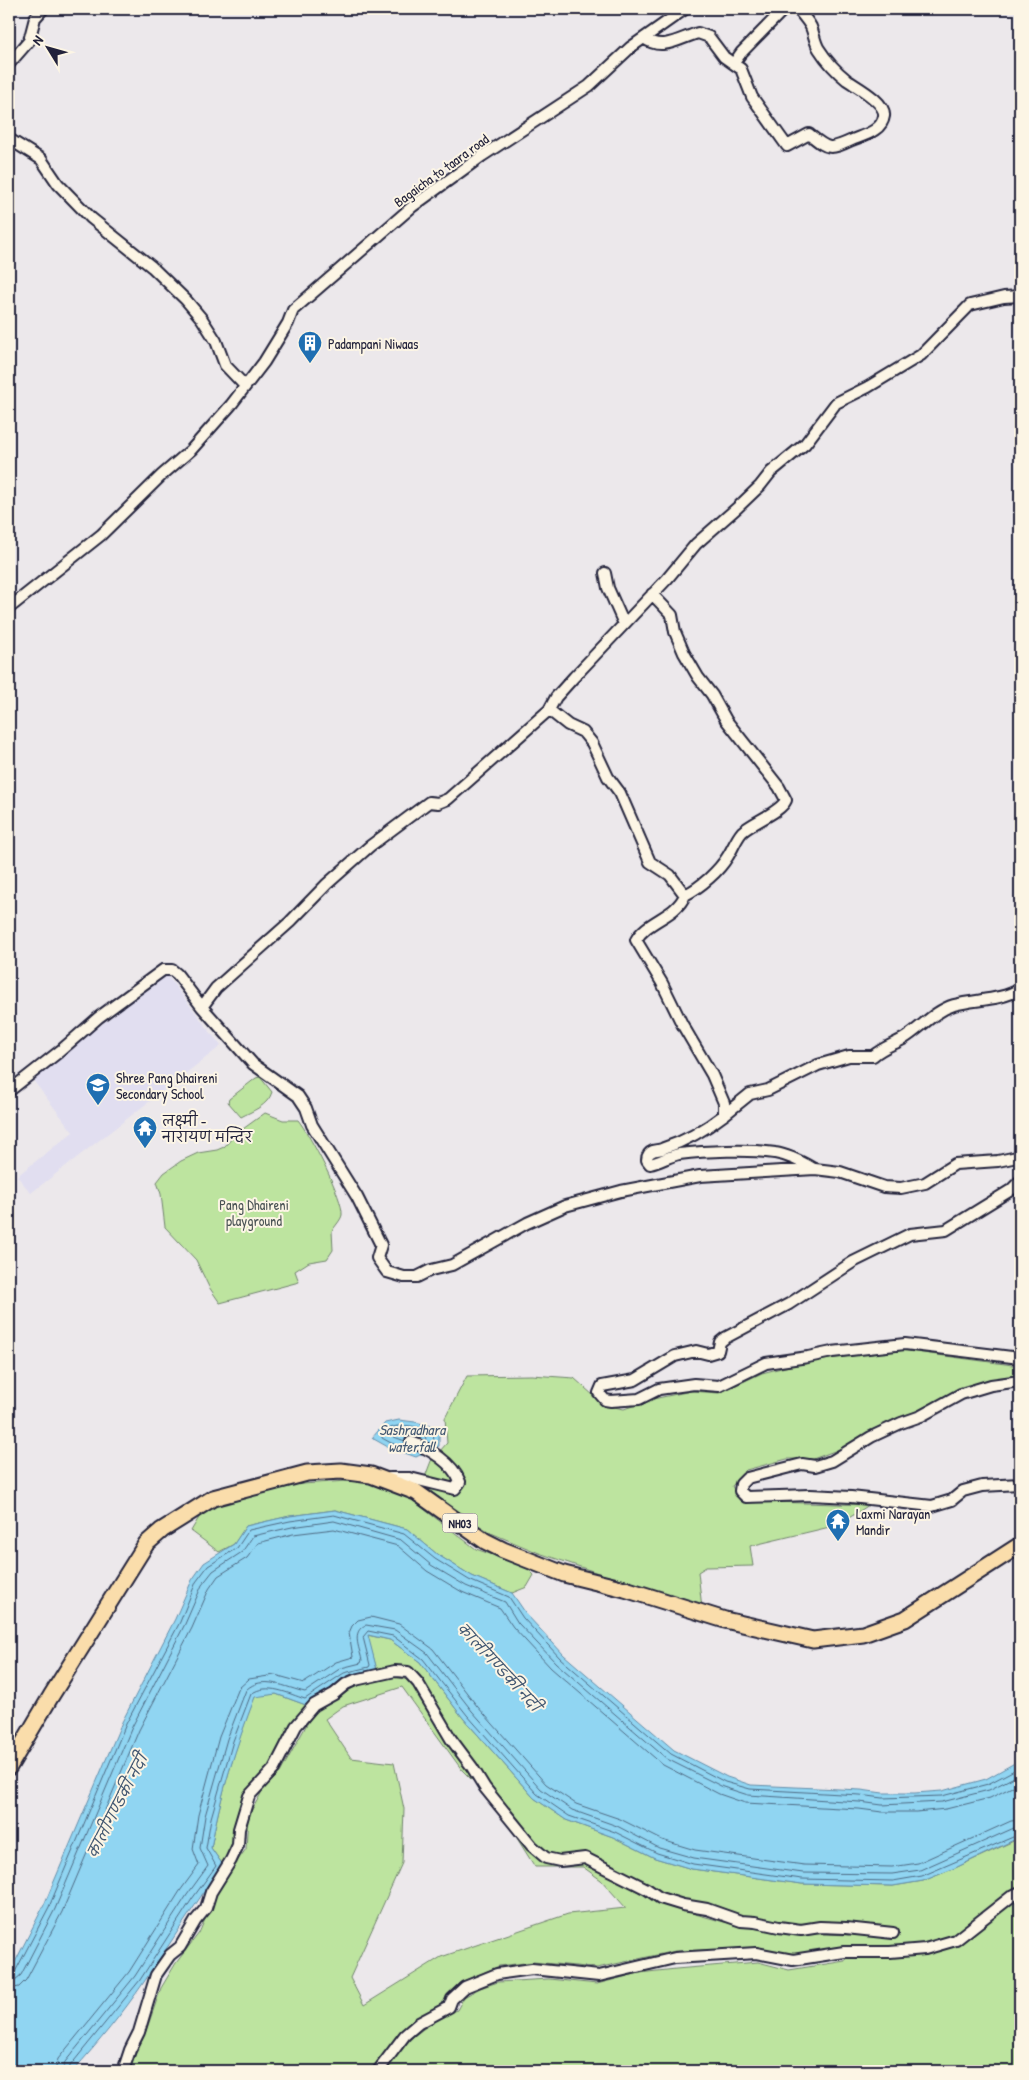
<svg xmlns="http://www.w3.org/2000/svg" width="1029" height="2080" font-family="'Patrick Hand','Playpen Sans Deva',sans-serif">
	<rect width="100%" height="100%" fill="#ece8eb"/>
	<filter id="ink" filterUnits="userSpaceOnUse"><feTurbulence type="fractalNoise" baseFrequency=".02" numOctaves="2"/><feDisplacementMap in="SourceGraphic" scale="10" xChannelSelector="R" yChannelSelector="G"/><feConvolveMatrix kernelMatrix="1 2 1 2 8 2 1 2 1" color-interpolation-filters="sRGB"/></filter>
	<g filter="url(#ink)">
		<path fill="#e1def0" d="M166,974L221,1046L31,1193L17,1176L73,1132L32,1079Z"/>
		<path fill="#bde49f" stroke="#70836d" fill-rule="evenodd" d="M260,1077L272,1092C268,1106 252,1111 241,1117L228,1102L229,1099L256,1078Z
			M265,1113L283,1120H298C309,1133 344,1199 342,1215C341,1220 335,1226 332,1231L333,1250L327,1259L309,1262L295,1271L299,1282L220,1303L209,1287L196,1260L165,1227L161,1194L157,1182L164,1173L181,1161L198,1153L217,1150L224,1147L236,1134Z
			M900,1350L1020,1366V1375L956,1391L840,1449L813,1459H787L746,1470L732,1486L740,1501L869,1505L838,1525L750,1546L753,1566L706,1567L698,1572L702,1608L539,1553L491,1533L457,1511L422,1485L431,1461L447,1443L445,1418L467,1376L532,1375L574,1378L604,1405L624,1409L653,1399L691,1391L719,1393L762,1373L789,1366L835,1358Z
			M362,1480L403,1493L476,1549L526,1567L534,1575L527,1587L512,1593L472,1576L438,1555L407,1529L335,1510L290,1516L246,1526L234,1544L219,1552L191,1531L204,1509L288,1485Z
			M367,1635L390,1640L420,1662L463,1718L534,1798L566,1820L613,1837L655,1858L692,1869L802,1884L893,1886L923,1881L955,1868L1020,1838V2071H384L390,2061L414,2036L435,2020L457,2010L464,1997L480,1988L498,1982L549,1979L597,1984L639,1973L676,1969L758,1962L789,1970L845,1961L847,1950L795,1957L759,1948L675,1951L597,1968L533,1962L499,1966L459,1983L441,2004L412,2022L379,2059L371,2071H128L146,2031L161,1988L176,1963L199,1933L221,1883L246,1849L248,1817L264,1788L280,1773L312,1715L359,1684L393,1677L409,1680L434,1717L450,1747L501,1807L531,1848L546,1861L570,1865L585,1861L659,1904L724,1922L778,1932L849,1935L850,1924L802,1925L732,1914L687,1900L666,1896L591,1855L579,1854L554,1858L536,1845L518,1819L508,1810L482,1776L461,1748L412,1671L403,1667L377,1670ZM402,1687L462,1770L500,1808L510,1827L535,1867H583L601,1880L626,1908L568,1914L441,1957L364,2005L350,1978L402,1863L404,1809L394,1763L351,1758L325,1719L343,1706Z
			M276,1694L306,1705L271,1768L247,1791L238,1816L233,1847L223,1865L211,1848C220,1796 236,1745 255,1696Z"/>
		<path fill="#90d5f2" stroke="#648da9" d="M399,1420L415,1422L439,1428V1446L416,1457L388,1447L372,1438L385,1423Z
			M335,1510L407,1529L438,1555L472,1576L512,1593L527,1615L564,1655L674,1750L727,1777L751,1785L861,1790L883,1793H915L942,1791L986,1779L1020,1760V1837L955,1868L923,1881L893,1886L802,1884L692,1869L655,1858L613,1837L566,1820L534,1798L463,1718L420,1662L390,1640L368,1635L377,1670L346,1678L306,1705L276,1694L255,1697C236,1746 220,1796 211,1848L223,1865C195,1903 171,1943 144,1982C123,2013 98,2043 73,2071H9V1974L44,1905L122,1722L175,1619L192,1580L204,1563L234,1544L246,1526L290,1516Z"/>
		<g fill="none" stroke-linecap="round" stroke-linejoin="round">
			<path stroke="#4e6a84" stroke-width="1" d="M405,1441L394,1437L393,1434C403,1430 415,1433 425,1436L426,1439L424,1441
				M416,1451L391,1443L382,1438V1435C393,1420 417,1426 433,1432L434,1442L431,1444
				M9,1975L15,1972L49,1907L126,1724L180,1622L196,1582L208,1566L237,1548L249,1530L290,1521L334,1515L404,1534L435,1559L469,1580L509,1597L523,1618L560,1658L671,1754L725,1782L750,1789L860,1795L883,1798L942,1796L988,1784L1020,1767
				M9,1981L15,1980L21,1975L55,1909L132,1727L185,1624L202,1585L213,1571L242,1552L253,1536L292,1527L334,1521L401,1540L431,1565L466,1586L505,1602L518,1623L556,1663L667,1759L723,1787L748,1795L860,1802L882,1805L942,1802L989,1790L1020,1774
				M9,1989L19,1987L26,1980L62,1912L139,1730L192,1628L209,1589L218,1576L247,1558L258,1543L293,1534L334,1529L398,1546L427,1571L462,1592L500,1608L513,1627L551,1668L663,1765L719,1794L745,1803L859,1809L882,1812H916L946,1809L990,1798L1020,1783
				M55,2071L58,2059L129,1972L180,1891L199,1865L193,1849L198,1815L219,1737L239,1688L249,1679L275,1675L304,1683L336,1662L353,1657L349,1633L352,1626L358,1620L371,1617L399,1624L433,1649L477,1706L546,1784L576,1804L620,1819L662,1840L695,1850L804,1865L892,1867L918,1863L1011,1821L1020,1820
				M63,2071L65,2062L135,1976L187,1895L208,1866L200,1848L205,1816L227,1739L246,1690C262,1674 287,1688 305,1692L341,1668L361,1663L362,1660C359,1647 351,1631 366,1625L395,1630L427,1653L472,1711L541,1789L572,1810L617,1826L659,1848L694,1858L803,1873L892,1874L920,1870L1014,1828L1020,1827
				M69,2071L70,2066L140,1980L192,1899L216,1866L206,1848L211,1818L233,1741L251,1694C267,1682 289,1694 305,1699L344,1673L369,1667L370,1665L363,1637L368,1631L393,1636L423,1659L467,1715L537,1794L569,1816L615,1832L657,1853L693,1864L802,1879L893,1881L922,1876L1020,1834"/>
			<defs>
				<path id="minor" d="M644,38C662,52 680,38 698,33L709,37L724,57L741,69L752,97L787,146L809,134C828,149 828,151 852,140C864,135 882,131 884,116C886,102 857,87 847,80C837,72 826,60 819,49C815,43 814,34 811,27C808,21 802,15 798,9
					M734,63L741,53L784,9
					M9,64L29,41L35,18L43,9
					M9,139L41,159L58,184L91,218L152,267L186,300L202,319L216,341L225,365L245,386
					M1020,296L1004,297L970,305L921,355L868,387L836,403L805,444L771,472L760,486L738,507L696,544L667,579L574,677L556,697L549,710L448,799L438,803L429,802L370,846L327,884L290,922L216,988L202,1007L253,1064L298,1096L306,1108L312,1125L357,1197L381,1245L377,1258L387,1272L404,1277H417L431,1270L452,1265L527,1223L565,1206L621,1191L700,1176L815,1169L840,1172L884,1187L901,1188L925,1183L955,1164L998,1161L1017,1157L1020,1159
					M605,573L608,588L624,624
					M652,594L672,615L675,632L684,653L698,677L712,695L726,720L779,787L786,800C781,812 753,822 742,832C736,839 733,848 728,856C719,871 701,887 685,895
					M9,608L101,535L162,475L191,450L231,405L264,362L288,323L293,310L413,206L482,156L589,86L631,47L685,9
					M549,710L568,725L583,732L592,743L608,777L620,793L650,862L670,875L685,895C676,917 647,920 636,940L662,983L682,1024L712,1075L724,1103V1115L750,1094L768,1090L818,1065L849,1056H873C882,1048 892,1045 903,1039C920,1029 934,1011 954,1005C976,999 1000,1001 1020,989
					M9,1091L60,1051L99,1017L163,970H172L177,974L202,1007
					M724,1115C706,1129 686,1141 664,1148C661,1150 656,1150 653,1151C648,1153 647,1156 647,1160L650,1164C660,1162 669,1156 679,1154C704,1151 751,1149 775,1153C789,1155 802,1162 814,1169
					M1020,1181L1011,1190L946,1230L910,1234L853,1262L789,1304L725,1338L720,1342L718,1351L708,1354L696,1351L675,1356L635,1380L602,1386L599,1393L605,1400L611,1401L639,1399L659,1389L694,1384L719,1386L766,1363L808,1357L832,1352L905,1344L1020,1358
					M1020,1381L991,1385L961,1394L921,1416L901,1423L871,1437L832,1461L815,1466L802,1464L747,1478L741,1484L740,1491L746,1497L810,1495L851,1497L932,1506L952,1500L963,1491L982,1486L1020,1484
					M390,1478H410L455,1489L460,1482C453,1463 430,1449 411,1442
					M123,2071L130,2050L139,2032L156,1975L170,1955L180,1947L196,1920L206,1908L211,1892L231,1860L238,1845L239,1829L249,1796L274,1769L296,1726L314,1705L334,1694L346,1684L355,1680L395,1671L408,1672L418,1683L451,1739L472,1767L485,1788L532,1846L546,1858L560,1861L585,1858L647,1889L660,1898L683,1905L707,1909L741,1921L755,1922L779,1927L801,1930L820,1927L846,1928L893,1933
					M378,2071L405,2035L419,2023L449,2007L452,1999L465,1987L497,1974L532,1969L599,1976L675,1958L756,1953L793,1960L844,1952H890L925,1949L956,1940L1012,1896L1020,1892"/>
				<path id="highway" d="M9,1767L51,1696L146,1544L162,1530L213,1498L307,1473L341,1471L371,1475L416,1492L485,1541L503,1550L564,1574L625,1589L725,1620L813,1640L863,1634L905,1619L1020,1545"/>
			</defs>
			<use href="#minor" stroke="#22223b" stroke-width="14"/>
			<use href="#highway" stroke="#22223b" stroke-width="19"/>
			<use href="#minor" stroke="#fcf5e5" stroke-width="10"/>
			<use href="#highway" stroke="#faddab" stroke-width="15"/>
		</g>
	</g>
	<defs>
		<symbol id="building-pin" viewBox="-11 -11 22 30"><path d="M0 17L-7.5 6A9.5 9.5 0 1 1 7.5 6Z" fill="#1f6fb2" stroke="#fcf5e5"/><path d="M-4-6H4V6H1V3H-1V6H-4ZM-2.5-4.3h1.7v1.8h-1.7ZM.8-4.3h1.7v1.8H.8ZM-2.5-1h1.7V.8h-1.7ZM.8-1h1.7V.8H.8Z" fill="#fff"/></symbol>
		<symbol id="school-pin" viewBox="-11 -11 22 30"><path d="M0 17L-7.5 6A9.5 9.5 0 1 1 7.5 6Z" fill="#1f6fb2" stroke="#fcf5e5"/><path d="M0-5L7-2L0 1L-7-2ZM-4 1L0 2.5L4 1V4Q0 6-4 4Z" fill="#fff"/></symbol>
		<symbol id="temple-pin" viewBox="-11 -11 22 30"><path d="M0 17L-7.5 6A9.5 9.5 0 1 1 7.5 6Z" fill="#1f6fb2" stroke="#fcf5e5"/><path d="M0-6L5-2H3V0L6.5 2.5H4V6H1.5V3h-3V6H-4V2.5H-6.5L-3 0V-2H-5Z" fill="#fff"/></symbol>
	</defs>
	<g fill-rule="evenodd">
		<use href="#building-pin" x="296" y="329" width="28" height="38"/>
		<use href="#school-pin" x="84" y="1071" width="28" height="38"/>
		<use href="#temple-pin" x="131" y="1114" width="28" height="38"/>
		<use href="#temple-pin" x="824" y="1507" width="28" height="38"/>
	</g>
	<g text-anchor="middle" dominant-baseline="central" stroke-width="4" stroke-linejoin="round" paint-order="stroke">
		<rect fill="#fcf5e5" stroke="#63616e" stroke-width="1" x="442.5" y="1513.5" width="35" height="19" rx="4"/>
		<g font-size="12" font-weight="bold" fill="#22223b">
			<text x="460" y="1523">NH03</text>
		</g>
		<g font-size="14" fill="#22223b" stroke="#fcf5e5">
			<text transform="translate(441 170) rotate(-36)">Bagaicha to taara road</text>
		</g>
		<g font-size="14" fill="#22223b" stroke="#fcf5e5" text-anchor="start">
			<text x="328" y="343">Padampani Niwaas</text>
			<text x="116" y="1077">Shree Pang Dhaireni<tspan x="116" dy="16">Secondary School</tspan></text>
			<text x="162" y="1120">लक्ष्मी -<tspan x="162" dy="16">नारायण मन्दिर</tspan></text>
			<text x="856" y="1513">Laxmi Narayan<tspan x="856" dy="16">Mandir</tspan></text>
		</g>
		<g font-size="14" fill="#495254" stroke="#fcf5e5">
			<text x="254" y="1204">Pang Dhaireni<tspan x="254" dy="16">playground</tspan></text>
		</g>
		<g font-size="15" font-style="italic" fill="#435872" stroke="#fcf5e5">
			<text x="412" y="1429">Sashradhara<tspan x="412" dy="17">waterfall</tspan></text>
			<text transform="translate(499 1667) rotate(47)">कालीगण्डकी नदी</text>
			<text transform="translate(117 1806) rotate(-63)">कालीगण्डकी नदी</text>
		</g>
	</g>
	<rect width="1029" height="2080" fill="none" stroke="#fcf5e5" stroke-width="30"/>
	<rect x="15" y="15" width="999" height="2050" fill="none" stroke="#22223b" stroke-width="2" filter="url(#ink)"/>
	<g transform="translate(48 48) rotate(307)" stroke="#fcf5e5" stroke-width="4" paint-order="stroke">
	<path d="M0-4L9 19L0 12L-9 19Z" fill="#22223b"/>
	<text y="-8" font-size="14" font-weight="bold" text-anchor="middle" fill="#22223b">N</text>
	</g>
</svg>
